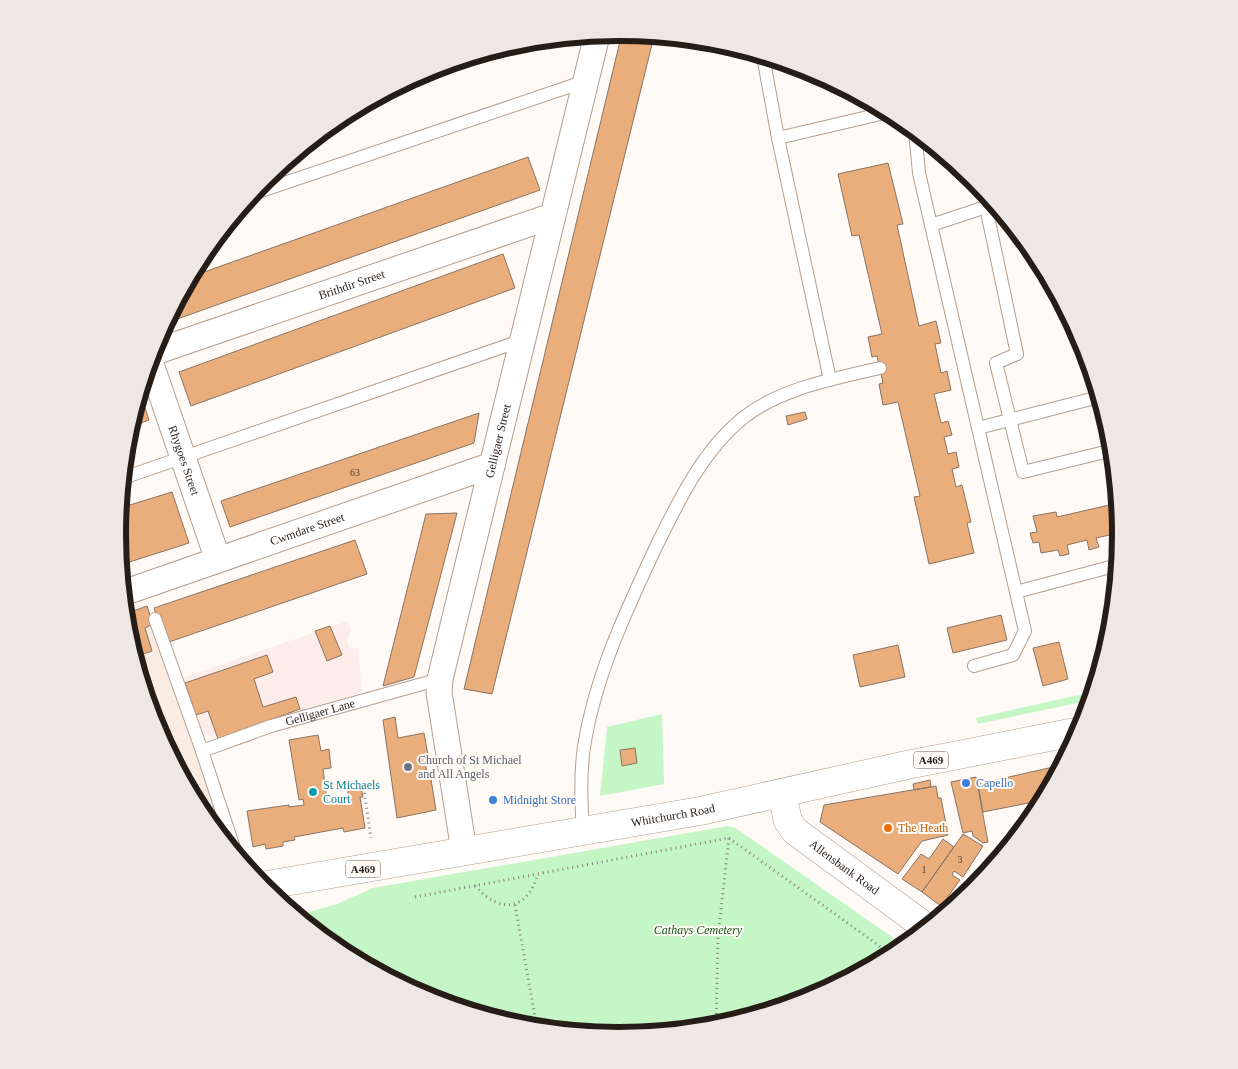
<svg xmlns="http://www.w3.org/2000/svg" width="1238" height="1069" font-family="'Times New Roman',serif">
	<rect width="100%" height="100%" fill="#fffaf6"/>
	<path fill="#fdedea" d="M348,621L351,630L347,642L349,647L358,648L362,692L215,737L201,733L184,677Z"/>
	<path fill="#f9ece3" d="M147,606L196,756L227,845L201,813L155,726L127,632L125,614Z"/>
	<path fill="#c4f6c6" d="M1093,692L1091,700L978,724L976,718Z
		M662,714L664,784L600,796L607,727Z
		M728,826L737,829L905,946L898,952L811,998L717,1027L619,1036L521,1027L427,998L340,952L296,916L337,904L373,888Z"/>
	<path fill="#eaad7c" stroke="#897463" d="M622,33L654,36L492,694L464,689Z
		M528,157L540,190L166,323L190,277Z
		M888,163L903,224L897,225L919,326L936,321L941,343L935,344L941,373L947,371L951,390L934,394L941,423L948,421L952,435L944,437L948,454L956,452L959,467L952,469L956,487L962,485L971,522L967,523L974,553L929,564L914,497L920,496L898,402L883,405L879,384L883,383L877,356L872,357L868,337L882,334L859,235L852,236L838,174Z
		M503,254L515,288L191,406L179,372Z
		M140,393L149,420L130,427Z
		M805,412L807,419L788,425L786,416Z
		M479,413L474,443L230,527L221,501Z
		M172,492L189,543L120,565L117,534L120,508Z
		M1118,503L1120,541L1119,533L1096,538L1099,547L1089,550L1087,540L1067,545L1069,554L1060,556L1058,550L1041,553L1039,542L1033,543L1030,533L1037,532L1033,516L1056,512L1057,517Z
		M457,513L414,677L383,686L426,514Z
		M355,540L367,574L166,643L154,608Z
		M1116,583L1114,608H1112L1107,585Z
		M147,606L153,624L145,628L152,651L134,657L127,632L125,614Z
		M1001,615L1007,640L953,653L947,628Z
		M330,626L342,655L327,661L315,631Z
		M1059,642L1068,679L1043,686L1033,648Z
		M898,645L905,677L860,687L853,655Z
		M267,655L273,672L254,679L263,707L296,697L300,709L218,739L208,711L196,715L185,683Z
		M395,717L398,738L424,733L429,761L425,762L427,773H430L436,810L397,818L383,720Z
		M318,735L321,751L329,749L331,768L323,769L327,801L348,795V790L361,788L363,797H360L365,828L344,832L343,828L294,837L295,840L283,842V846L266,849L265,844L253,847L247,811L289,805V807L304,805L303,799L299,800L289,740Z
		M635,748L637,763L622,766L620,750Z
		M1062,765L1044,800L983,812L978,784Z
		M976,777L988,842L983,843L973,836L972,831L963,833L951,782Z
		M930,780L931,787L914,790L913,784Z
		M936,786L938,798H941L948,835L922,841L898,874L820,822L824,805Z
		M963,834L983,846L963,877L954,871L952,875L960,880L941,906L922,892Z
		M943,839L954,847L922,892L902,879L921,854L929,859Z"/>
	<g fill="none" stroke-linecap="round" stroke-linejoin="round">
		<defs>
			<g id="lane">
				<path d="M763,56L778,138L830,380"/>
				<path d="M915,131L919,173L1025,631L1013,655L974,666"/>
				<path d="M778,138L889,112"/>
				<path d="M252,194L586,81"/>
				<path d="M931,225L986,207L1017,354L996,363L1023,472L1113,450"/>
				<path d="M978,428L1099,397"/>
				<path d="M123,478L523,340"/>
				<path d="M1016,592L1118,565"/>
				<path d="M155,619L202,751"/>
				<path d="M583,830C581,803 580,774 584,747C595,677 625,613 655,549C677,504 702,451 743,418C781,388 833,379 880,368"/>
				<path id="s1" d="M237,857L202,751L271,726L440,679"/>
				<path d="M964,898L978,879L995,864"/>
			</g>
			<g id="street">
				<path id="s2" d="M152,353L552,216"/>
				<path id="s3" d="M150,361L218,560"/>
				<path id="s4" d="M123,593L492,465"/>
				<path id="s5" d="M464,851L439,692L440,679L597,35"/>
			</g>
			<g id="secondary">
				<path id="s6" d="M782,794L788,821L795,831L927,928"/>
			</g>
			<g id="primary">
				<path id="s7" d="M261,886L700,811L907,765L1080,731"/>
			</g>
		</defs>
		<use href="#lane" stroke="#b59e8d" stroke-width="14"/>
		<use href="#street" stroke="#b59e8d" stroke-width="27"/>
		<use href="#secondary" stroke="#b59e8d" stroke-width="29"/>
		<use href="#primary" stroke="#b59e8d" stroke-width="29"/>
		<path stroke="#88817c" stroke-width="3" stroke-dasharray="1 4" stroke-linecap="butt" d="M363,783L371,838
			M729,838L892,955
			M475,886C499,913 527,912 538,874
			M415,897L729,838L718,936L716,1027
			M515,905L537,1028"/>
		<use href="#lane" stroke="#fff" stroke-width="12"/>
		<use href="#street" stroke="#fff" stroke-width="25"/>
		<use href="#secondary" stroke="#fff" stroke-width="28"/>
		<use href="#primary" stroke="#fff" stroke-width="28"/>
	</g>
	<circle fill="#6b7280" stroke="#fffaf6" stroke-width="2" cx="408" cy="767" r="5"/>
	<g fill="#3f7fe0" stroke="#fffaf6" stroke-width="2">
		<circle cx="966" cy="783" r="5"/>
		<circle cx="493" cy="800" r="5"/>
	</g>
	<circle fill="#0f9aa8" stroke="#fffaf6" stroke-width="2" cx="313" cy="792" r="5"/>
	<circle fill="#e8710a" stroke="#fffaf6" stroke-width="2" cx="888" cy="828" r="5"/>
	<g text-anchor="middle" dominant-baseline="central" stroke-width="4" stroke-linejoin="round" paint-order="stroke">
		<g font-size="10" fill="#574130">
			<text x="355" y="472">63</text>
			<text x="960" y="859">3</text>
			<text x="924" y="869">1</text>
		</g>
		<g fill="#fffaf6" stroke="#675f5a" stroke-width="1">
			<rect x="913.5" y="751.5" width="35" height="17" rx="4"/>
			<rect x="345.5" y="860.5" width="35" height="17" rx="4"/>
		</g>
		<g font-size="11" font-weight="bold" fill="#261d17">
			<text x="931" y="760">A469</text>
			<text x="363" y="869">A469</text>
		</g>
		<g font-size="12" fill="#261d17" stroke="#fffaf6">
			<text stroke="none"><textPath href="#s2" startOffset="211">Brithdir Street</textPath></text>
			<text stroke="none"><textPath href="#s5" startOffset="419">Gelligaer Street</textPath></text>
			<text stroke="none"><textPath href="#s3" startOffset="105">Rhygoes Street</textPath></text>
			<text stroke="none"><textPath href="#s4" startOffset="195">Cwmdare Street</textPath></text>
			<text stroke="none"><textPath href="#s1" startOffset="236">Gelligaer Lane</textPath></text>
			<text stroke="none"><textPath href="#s7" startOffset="418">Whitchurch Road</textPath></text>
			<text stroke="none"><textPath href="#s6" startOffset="101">Allensbank Road</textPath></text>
		</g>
		<g font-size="12" fill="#5b616d" stroke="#fffaf6" text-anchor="start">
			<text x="418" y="760">Church of St Michael<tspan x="418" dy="14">and All Angels</tspan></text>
		</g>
		<g font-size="12" fill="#366cbe" stroke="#fffaf6" text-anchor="start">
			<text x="976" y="783">Capello</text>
			<text x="503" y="800">Midnight Store</text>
		</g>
		<g font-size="12" fill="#0d838f" stroke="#fffaf6" text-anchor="start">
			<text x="323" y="785">St Michaels<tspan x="323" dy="14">Court</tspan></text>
		</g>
		<g font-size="12" fill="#c56008" stroke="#fffaf6" text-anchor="start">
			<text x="898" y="828">The Heath</text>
		</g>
		<g font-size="12" font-style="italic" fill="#124e1d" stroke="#fffaf6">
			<text x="698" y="930">Cathays Cemetery</text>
		</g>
	</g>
	<path d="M0 0H1238V1069H0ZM126 534a493 493 0 1 1 986 0a493 493 0 1 1-986 0Z" fill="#eee8e4" fill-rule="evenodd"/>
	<path fill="none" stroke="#261d17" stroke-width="6" d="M126 534a493 493 0 1 1 986 0a493 493 0 1 1-986 0Z"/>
</svg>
